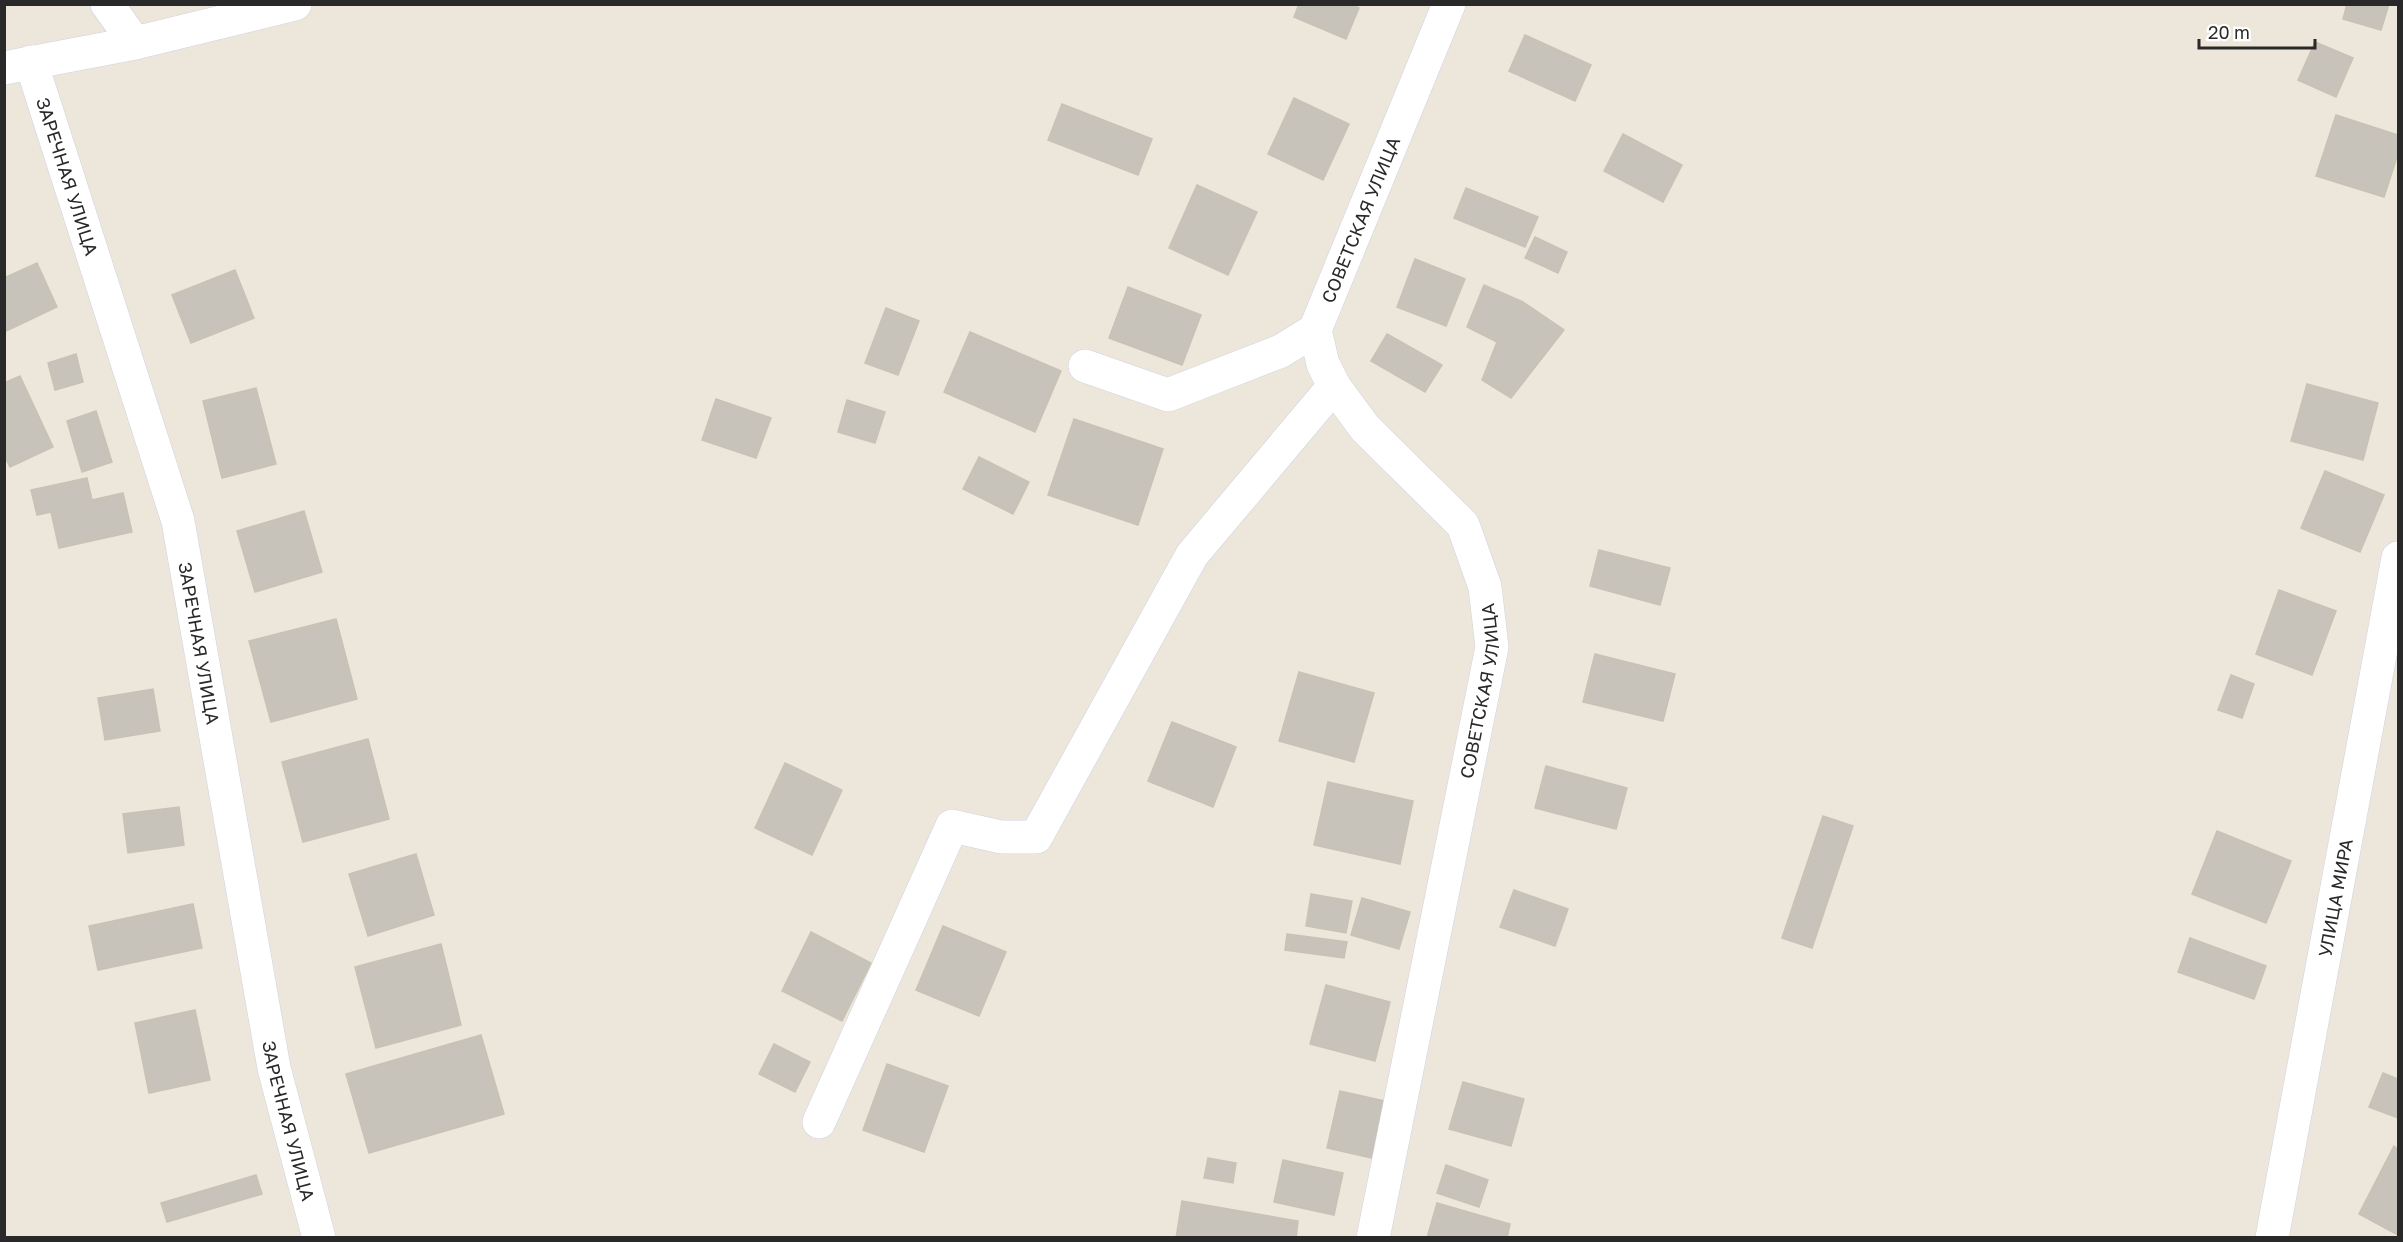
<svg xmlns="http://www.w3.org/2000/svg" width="2403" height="1242" font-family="'Golos Text',sans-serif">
	<rect width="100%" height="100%" fill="#ede6da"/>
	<path fill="#c8c3ba" stroke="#c8c2b4" stroke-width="1.5" d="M1299,4H1350L1359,8L1346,39L1294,17Z
		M2347,4H2389L2381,30L2343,19Z
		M1525,35L1591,65L1575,101L1509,71Z
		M2315,42L2353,58L2336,97L2298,80Z
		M1294,98L1349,124L1323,180L1268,154Z
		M1062,104L1152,139L1138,175L1048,140Z
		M2336,115L2398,135V154L2384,197L2316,176Z
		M1623,134L1682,165L1663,202L1604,171Z
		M1197,185L1257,212L1228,275L1169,248Z
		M1466,188L1538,217L1525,247L1454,218Z
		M1535,237L1567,252L1558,273L1525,258Z
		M1415,259L1465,279L1446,326L1397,307Z
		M37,263L57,307L4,332V278Z
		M235,270L254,318L191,343L172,295Z
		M1484,285L1523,302L1564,330L1511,398L1482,380L1497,342L1467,327Z
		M1128,287L1201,315L1182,365L1109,338Z
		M886,308L919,321L898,375L865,363Z
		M970,332L1061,371L1035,432L944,392Z
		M1387,334L1442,365L1425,392L1371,361Z
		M76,354L83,382L55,390L48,363Z
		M20,376L53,447L10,467L4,455V383Z
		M2307,384L2378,403L2363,460L2291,441Z
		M256,388L276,464L222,478L203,401Z
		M716,399L771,418L756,458L702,440Z
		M847,400L885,412L875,443L838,432Z
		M96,411L112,462L82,472L67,421Z
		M1074,419L1163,449L1138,525L1048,495Z
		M979,457L1029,482L1013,514L963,489Z
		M2325,471L2384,495L2360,552L2301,528Z
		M87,478L92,500L123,493L132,532L59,548L51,512L37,515L31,490Z
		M304,511L322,572L255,592L237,531Z
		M1599,550L1670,568L1660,605L1590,586Z
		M2279,590L2336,611L2312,675L2256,654Z
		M336,619L357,699L271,722L249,641Z
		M1595,654L1675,674L1663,721L1583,702Z
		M1299,672L1374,693L1354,762L1279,741Z
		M2231,675L2254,684L2242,718L2218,710Z
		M153,689L160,731L105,740L98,698Z
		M1172,722L1236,747L1213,807L1148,781Z
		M368,739L389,819L303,842L282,762Z
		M785,763L842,790L812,855L755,828Z
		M1546,766L1627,788L1616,829L1535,808Z
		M1328,782L1413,801L1400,864L1314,845Z
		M179,807L184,845L128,853L123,814Z
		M1823,816L1853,826L1812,948L1782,938Z
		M2217,831L2291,861L2266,923L2192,894Z
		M416,854L434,915L368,936L349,874Z
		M1514,890L1568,909L1555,946L1500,927Z
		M1311,894L1352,901L1346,933L1306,926Z
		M1362,898L1410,912L1399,949L1351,935Z
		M193,904L202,948L98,970L89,926Z
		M943,926L1006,952L979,1016L916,990Z
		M811,932L871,963L842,1021L782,991Z
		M1287,934L1347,942L1344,958L1285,950Z
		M2190,938L2266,966L2254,999L2178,972Z
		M441,944L461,1025L376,1048L355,967Z
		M1326,985L1390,1002L1375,1061L1310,1044Z
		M195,1010L210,1080L149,1093L135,1023Z
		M481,1035L504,1114L369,1153L346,1074Z
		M774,1044L810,1062L795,1092L759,1074Z
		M887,1064L948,1086L924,1152L863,1130Z
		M2383,1073L2398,1079V1118L2369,1107Z
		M1463,1082L1524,1099L1511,1146L1449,1129Z
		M1340,1091L1385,1101L1372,1158L1327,1148Z
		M2394,1146L2398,1149V1235L2359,1214Z
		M1208,1158L1236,1163L1233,1183L1204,1178Z
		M1283,1160L1343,1173L1334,1215L1274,1202Z
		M1446,1165L1488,1180L1479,1207L1437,1193Z
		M256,1175L262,1194L167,1222L161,1203Z
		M1182,1201L1298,1221L1296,1238H1176Z
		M1437,1203L1510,1224L1507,1238H1427Z"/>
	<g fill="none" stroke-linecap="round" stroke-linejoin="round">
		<defs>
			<g id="minor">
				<path d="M107,4L135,43"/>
				<path id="s1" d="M31,62L178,521L274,1068L319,1238"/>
				<path d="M1085,366L1168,395L1281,351L1315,330"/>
				<path d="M819,1122L952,826L1001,837H1036L1192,555L1334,386"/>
				<path id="s2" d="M1373,1238L1492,647L1485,587L1463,525L1365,428L1334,386L1323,364L1315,330L1449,4"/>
				<path id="s3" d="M2272,1238L2398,558"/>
			</g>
			<path id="tertiary" d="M4,68L135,43L295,4"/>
		</defs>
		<use href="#minor" stroke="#cfd2e3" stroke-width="34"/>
		<use href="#tertiary" stroke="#cfd2e3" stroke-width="34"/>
		<use href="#minor" stroke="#fff" stroke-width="33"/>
		<use href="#tertiary" stroke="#fff" stroke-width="33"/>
	</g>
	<g text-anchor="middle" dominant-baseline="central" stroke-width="4.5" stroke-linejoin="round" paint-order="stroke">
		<g font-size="18" fill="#292929" stroke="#fff">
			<text stroke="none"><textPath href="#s1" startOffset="120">ЗАРЕЧНАЯ УЛИЦА</textPath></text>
			<text stroke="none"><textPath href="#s2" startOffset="1098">СОВЕТСКАЯ УЛИЦА</textPath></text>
			<text stroke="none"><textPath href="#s1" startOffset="606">ЗАРЕЧНАЯ УЛИЦА</textPath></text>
			<text stroke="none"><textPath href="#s2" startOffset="558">СОВЕТСКАЯ УЛИЦА</textPath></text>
			<text stroke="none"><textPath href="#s3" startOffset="346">УЛИЦА МИРА</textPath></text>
			<text stroke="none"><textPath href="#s1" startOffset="1092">ЗАРЕЧНАЯ УЛИЦА</textPath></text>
		</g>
	</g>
	<rect width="2403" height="1242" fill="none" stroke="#292929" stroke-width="12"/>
	<path d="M2199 39v9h116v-9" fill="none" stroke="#292929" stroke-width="3"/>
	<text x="2208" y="39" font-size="18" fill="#292929" stroke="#ffffff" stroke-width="4.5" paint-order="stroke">20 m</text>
</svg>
